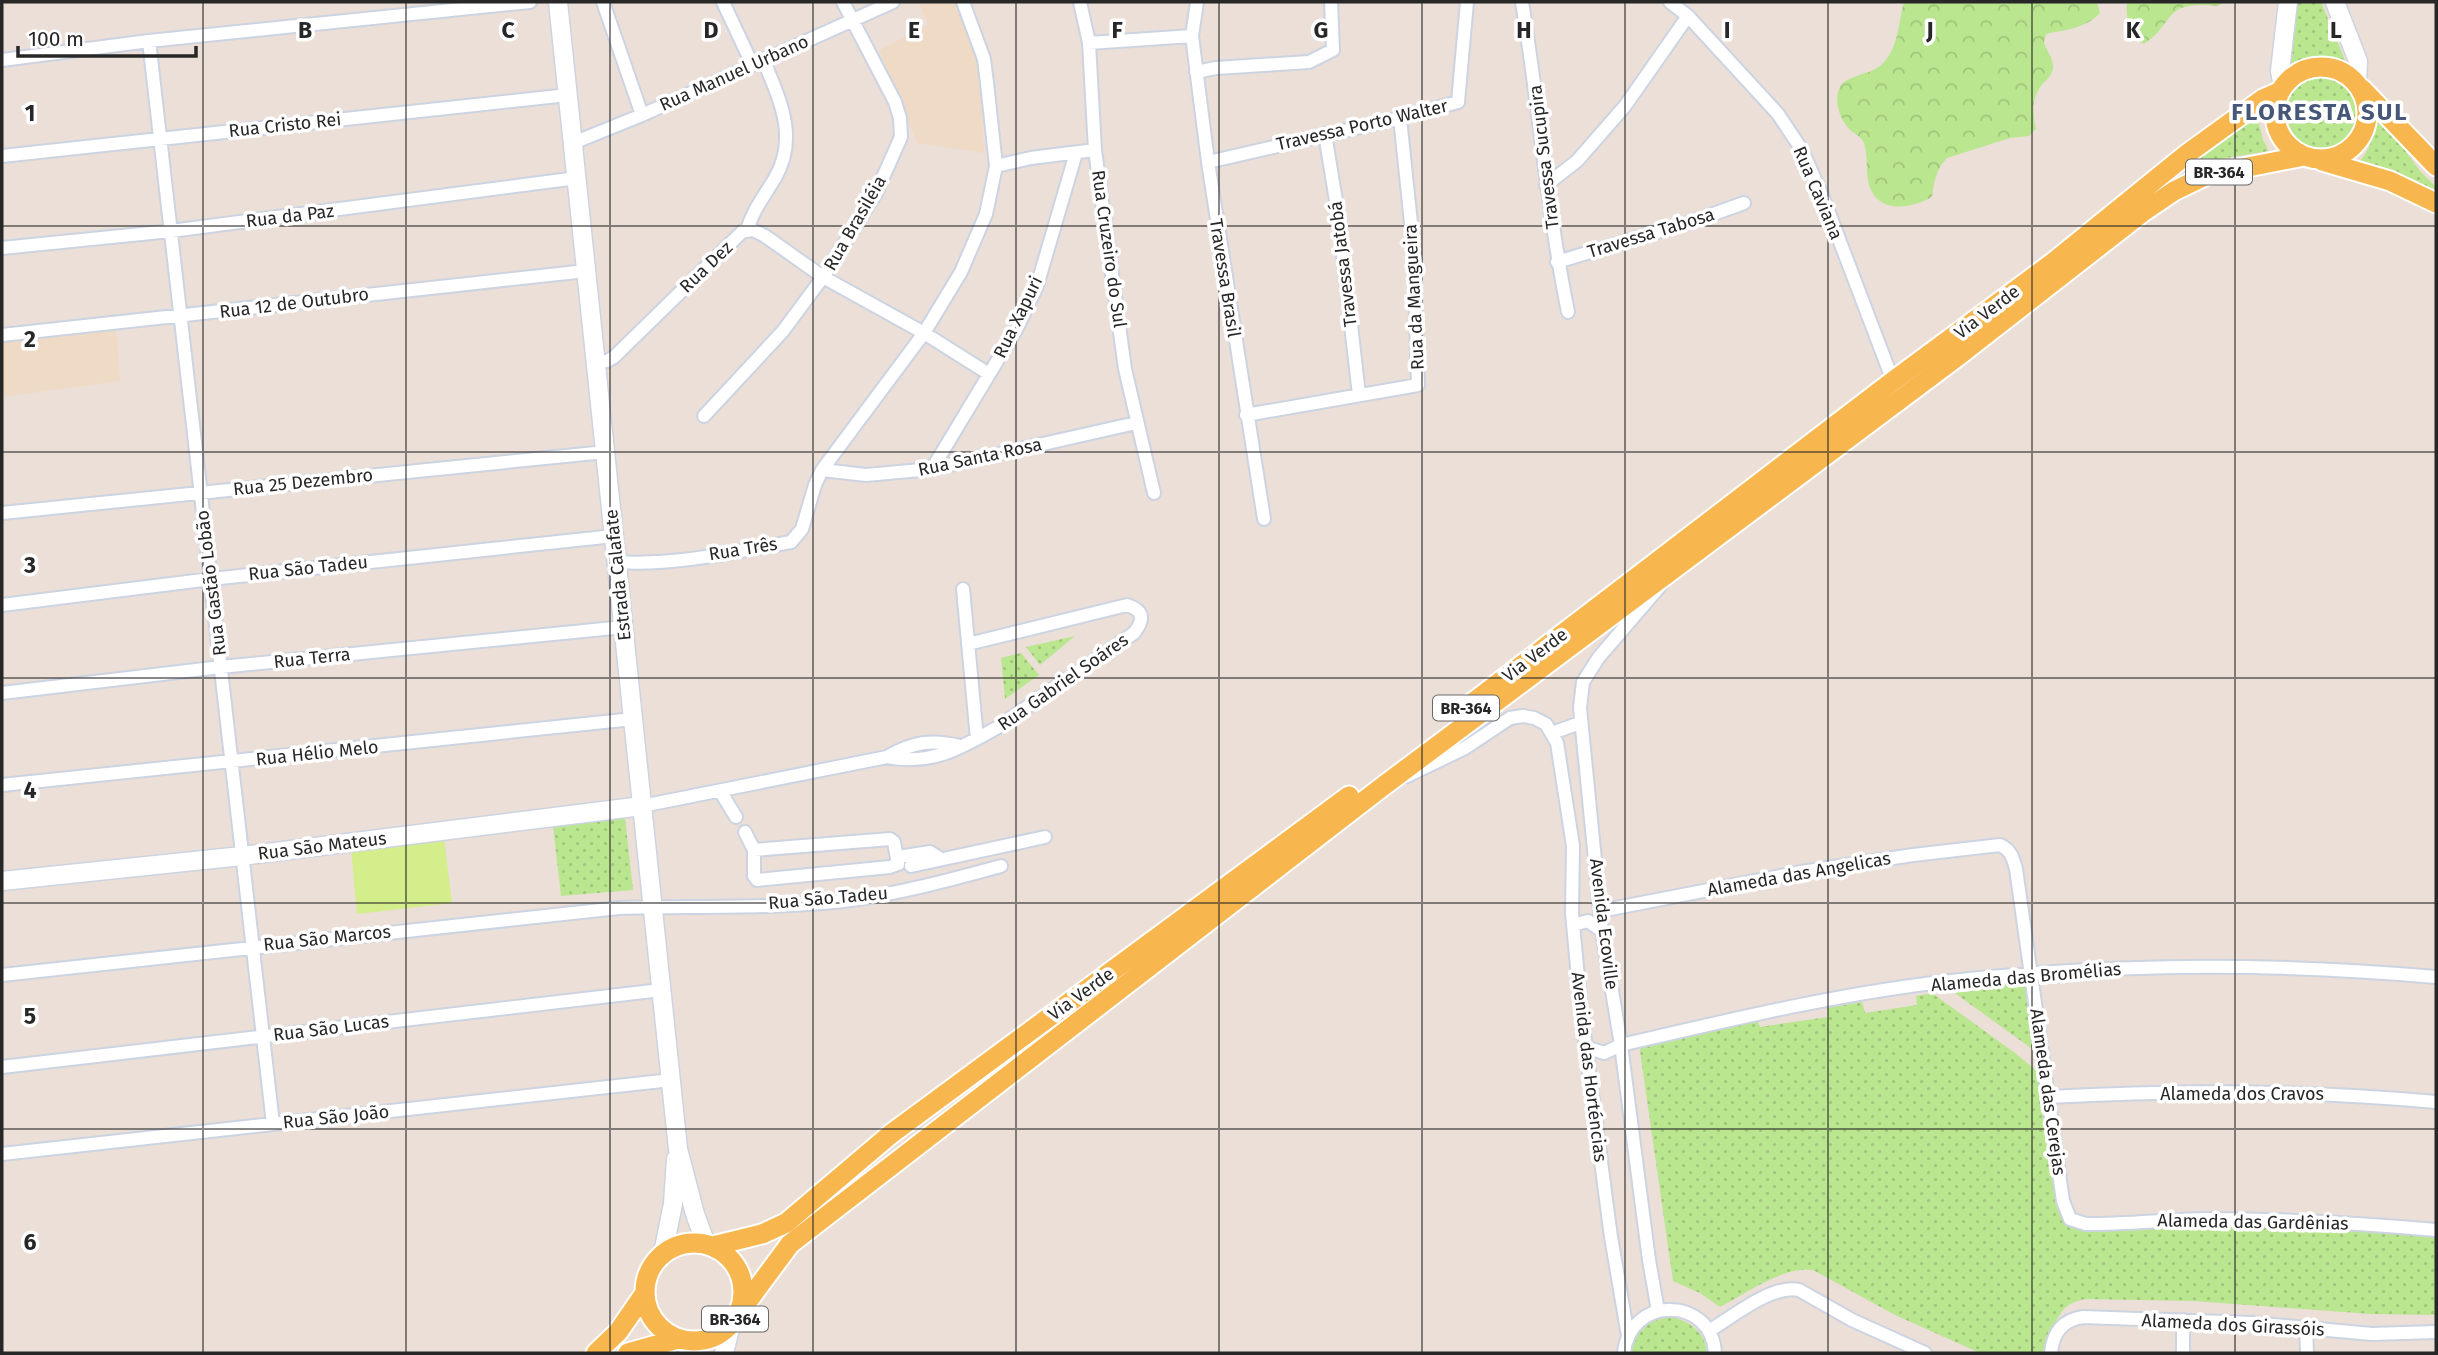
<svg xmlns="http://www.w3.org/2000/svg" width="2438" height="1355" font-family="'Fira Sans',sans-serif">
	<defs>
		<pattern id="grass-dots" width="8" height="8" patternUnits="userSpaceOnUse" patternTransform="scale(1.75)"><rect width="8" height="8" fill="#bae68f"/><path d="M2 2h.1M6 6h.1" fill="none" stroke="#a0c57b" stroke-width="1.8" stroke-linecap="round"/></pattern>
		<pattern id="forest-crowns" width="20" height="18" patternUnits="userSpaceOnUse" patternTransform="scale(1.75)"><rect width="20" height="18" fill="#bae68f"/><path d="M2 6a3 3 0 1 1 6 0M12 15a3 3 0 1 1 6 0" fill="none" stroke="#a0c57b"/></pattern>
	</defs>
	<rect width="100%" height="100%" fill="#ebdfd7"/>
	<path fill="#eedac5" d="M919,2H959L980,66L984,153L917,143L879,50L928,25Z
		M116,328L120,381L2,397V341Z"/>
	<path fill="url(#grass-dots)" d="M2296,2H2321L2347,65C2322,55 2312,58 2287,67Z
		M2283 112a38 38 0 1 1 76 0a38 38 0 1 1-76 0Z
		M2376,110L2420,171L2436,187V190L2394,172L2356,165C2372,149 2375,133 2376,110Z
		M2257,116L2263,140L2269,151L2225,158L2179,173Z
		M1075,636L1040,665L1026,647Z
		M1021,653L1039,675L1005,699L1001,658Z
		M625,818L633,890L561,896L553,826Z
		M2024,982L2035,1051L1952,991Z
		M1932,993L2015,1053L2039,1073L2058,1207L2067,1221L2204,1223L2436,1233V1315L2371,1314L2194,1301L2087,1299C2056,1302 2053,1328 2049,1353H1980L1895,1315L1813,1270C1785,1265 1745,1294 1720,1307L1700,1293L1673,1281L1639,1044L1757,1019L1760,1027L1828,1017L1827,1008L1862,1002L1865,1013L1917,1005L1916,996Z
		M1672,1317C1691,1322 1705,1332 1707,1353H1630C1636,1330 1648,1319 1672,1317Z"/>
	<path fill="url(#forest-crowns)" d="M1904,2H2097L2100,13C2087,28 2064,30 2046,34L2044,42C2046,50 2054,59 2053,68C2052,76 2046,80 2041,86C2031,99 2033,114 2036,129L2029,136L2010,138L1947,158C1936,169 1934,182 1932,197C1909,210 1874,214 1868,180C1866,168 1868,157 1864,143C1861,136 1854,134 1849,129C1840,119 1834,102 1839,89C1845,75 1869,75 1880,66C1899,50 1898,23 1904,2Z
		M2127,2H2225L2218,6C2161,0 2177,22 2144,44C2130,39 2125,16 2127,2Z"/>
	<path fill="#d3ee8a" d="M444,839L452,903L357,914L351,849Z"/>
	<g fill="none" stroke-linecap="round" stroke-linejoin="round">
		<defs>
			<path id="street" d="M603,2L642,115
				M723,2L752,64
				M1080,2L1089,43L1095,150L1125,369L1154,493
				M1197,2L1192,36L1208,162L1264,519
				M1522,2C1539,105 1547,209 1568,312
				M1670,2L1688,16L1778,114L1802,150L1826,205L1893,381
				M149,41L273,1124
				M1089,43L1192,36
				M2,60L149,41L530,2
				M1196,72L1216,68L1309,62L1333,50L1331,2
				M1325,134L1339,219L1359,395
				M573,143L642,115L893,2
				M2,156L568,95
				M1208,162L1400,118L1458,102L1467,2
				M996,166L1031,158L1095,150
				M1546,185L1577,161L1625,106L1688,16
				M747,231C752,211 765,195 775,178C799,137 779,98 763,59
				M2,248L171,231L577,178
				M1557,262L1694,221L1744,203
				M2,335L586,271
				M596,362L607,361L614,357L743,231L753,230L765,236L823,277L924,333L989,374
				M1246,415L1418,385L1414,252L1400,118
				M704,416L783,331L823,277L876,193L901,137L900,118L895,102L843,2
				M932,469L1017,328L1037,286L1076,153
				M822,470L866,475L932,469L1136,423
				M2,513L605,452
				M617,562C674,566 735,552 791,542L802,529L815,485L822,470L924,333L961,272L986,214L996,166L987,83L984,59L963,2
				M963,589L977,739
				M2,605L211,579L614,536
				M2,693L221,667L624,627
				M1552,733L1580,723
				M887,757C931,766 961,748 998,727L1134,633C1144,620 1145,611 1127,605L968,644
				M1407,776L1465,748L1510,718L1523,716L1534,718L1546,724L1557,743L1573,846L1572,913L1581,1010L1611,1237L1628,1336
				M2,785L633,719
				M720,791L736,817
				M642,806L887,757C912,742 932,739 960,746
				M745,832L754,850V876L757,880L890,867L898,864L894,842L890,839L754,850
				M898,857L930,852L941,859
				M911,866L1045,837
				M1600,911L1801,872L1913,855L2000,845C2011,850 2013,858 2016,869L2063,1201L2070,1219L2086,1224C2126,1224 2165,1220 2205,1219C2282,1219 2359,1223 2436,1230
				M1573,925L1588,921L1602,931
				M2,975L619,908C694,906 770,909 844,901C898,894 950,880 1001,866
				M1586,1047L1604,1053L1621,1045C1725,1021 1828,996 1933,983C2100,963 2269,962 2436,977
				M2,1067L661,990
				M2048,1097C2177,1090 2308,1090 2436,1102
				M2,1154L671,1080
				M1658,1311L1649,1260L1621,1045L1602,931L1580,708L1583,682L1599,657L1661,585
				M2306,1327L2307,1353
				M1709,1331C1732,1317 1772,1284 1799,1290L1852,1320L1925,1353
				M1624,1353C1630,1295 1712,1296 1715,1353
				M2051,1353C2053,1333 2062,1320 2083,1317L2252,1323L2372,1334L2436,1332
				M2183,1353V1320"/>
			<path id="secondary" d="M558,2L678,1149L695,1214L706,1244
				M2335,2L2358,61L2357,82
				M2283,86L2280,71L2288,2
				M2,881L242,856L642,806
				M663,1253L673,1204L676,1159
				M685,1341L689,1353
				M724,1353L731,1325"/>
			<path id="primary" d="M2275 113a46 46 0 1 1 92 0a46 46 0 1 1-92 0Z
				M2362,89L2436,166
				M2322,161L2390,181L2436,203
				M1471,704L1893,381L2055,261L2187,154L2263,99L2279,92
				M645 1292a49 49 0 1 1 98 0a49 49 0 1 1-98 0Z
				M713,1246L762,1234L786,1223L891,1134L1349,796
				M739,1313L790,1244L1382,787L1957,357L2143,212L2174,191L2207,175L2304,156
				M596,1353L618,1332L645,1293
				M628,1353L678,1339"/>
		</defs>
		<use href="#street" stroke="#ccd4e2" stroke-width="16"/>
		<use href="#secondary" stroke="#ccd4e2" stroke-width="21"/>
		<use href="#primary" stroke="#fff" stroke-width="23"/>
		<use href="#street" stroke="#fff" stroke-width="12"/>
		<use href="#secondary" stroke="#fff" stroke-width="18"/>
		<use href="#primary" stroke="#f8b64f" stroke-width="19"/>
	</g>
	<path fill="none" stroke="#272727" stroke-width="2" stroke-opacity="0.55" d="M203,2V1353M406,2V1353M610,2V1353M813,2V1353M1016,2V1353M1219,2V1353M1422,2V1353M1625,2V1353M1828,2V1353M2032,2V1353M2235,2V1353M2,226H2436M2,452H2436M2,678H2436M2,903H2436M2,1129H2436"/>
	<g text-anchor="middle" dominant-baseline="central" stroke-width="7" stroke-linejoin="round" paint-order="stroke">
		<g fill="#fff" stroke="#686868" stroke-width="2">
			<rect x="2186" y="159.5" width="66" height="25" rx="5"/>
			<rect x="1433" y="695.5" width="66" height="25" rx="5"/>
			<rect x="702" y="1306.5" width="66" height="25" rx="5"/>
		</g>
		<g font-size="16" font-weight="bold" fill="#272727">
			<text x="2219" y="172">BR-364</text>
			<text x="1466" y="708">BR-364</text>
			<text x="735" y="1319">BR-364</text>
		</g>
		<g font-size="18" fill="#272727" stroke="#fff">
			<text transform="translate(734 73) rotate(-24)">Rua Manuel Urbano</text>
			<text transform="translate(285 125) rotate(-6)">Rua Cristo Rei</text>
			<text transform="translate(1362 125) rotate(-13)">Travessa Porto Walter</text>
			<text transform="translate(1544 157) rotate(-97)">Travessa Sucupira</text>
			<text transform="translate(1818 193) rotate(67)">Rua Caviana</text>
			<text transform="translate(290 216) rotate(-7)">Rua da Paz</text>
			<text transform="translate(855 223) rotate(-60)">Rua Brasiléia</text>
			<text transform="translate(1651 233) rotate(-17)">Travessa Tabosa</text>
			<text transform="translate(1109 249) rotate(82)">Rua Cruzeiro do Sul</text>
			<text transform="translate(1343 264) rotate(-97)">Travessa Jatobá</text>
			<text transform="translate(706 267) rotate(-44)">Rua Dez</text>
			<text transform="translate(1225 278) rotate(81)">Travessa Brasil</text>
			<text transform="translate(1414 297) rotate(-93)">Rua da Mangueira</text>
			<text transform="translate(294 303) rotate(-7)">Rua 12 de Outubro</text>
			<text transform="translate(1987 312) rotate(-37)">Via Verde</text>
			<text transform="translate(1018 317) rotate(-64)">Rua Xapuri</text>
			<text transform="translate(980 457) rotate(-12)">Rua Santa Rosa</text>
			<text transform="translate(303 482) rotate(-6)">Rua 25 Dezembro</text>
			<text transform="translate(743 549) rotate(-9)">Rua Três</text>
			<text transform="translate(308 568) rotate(-6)">Rua São Tadeu</text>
			<text transform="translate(618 575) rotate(-96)">Estrada Calafate</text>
			<text transform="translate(211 583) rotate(-97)">Rua Gastão Lobão</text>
			<text transform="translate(1535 655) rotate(-37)">Via Verde</text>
			<text transform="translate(312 658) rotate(-6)">Rua Terra</text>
			<text transform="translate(1063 682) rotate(-35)">Rua Gabriel Soáres</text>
			<text transform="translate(317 753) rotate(-6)">Rua Hélio Melo</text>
			<text transform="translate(322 846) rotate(-7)">Rua São Mateus</text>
			<text transform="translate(1799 874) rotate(-10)">Alameda das Angelicas</text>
			<text transform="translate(828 898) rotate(-5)">Rua São Tadeu</text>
			<text transform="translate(1604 924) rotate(83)">Avenida Ecoville</text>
			<text transform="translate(327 938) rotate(-6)">Rua São Marcos</text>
			<text transform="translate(2026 977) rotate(-5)">Alameda das Bromélias</text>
			<text transform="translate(1081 994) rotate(-36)">Via Verde</text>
			<text transform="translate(331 1028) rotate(-7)">Rua São Lucas</text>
			<text transform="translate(1589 1067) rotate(83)">Avenida das Horténcias</text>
			<text transform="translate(2048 1092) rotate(82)">Alameda das Cerejas</text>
			<text x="2242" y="1094">Alameda dos Cravos</text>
			<text transform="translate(336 1117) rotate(-6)">Rua São João</text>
			<text transform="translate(2253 1222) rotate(1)">Alameda das Gardênias</text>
			<text transform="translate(2233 1325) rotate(3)">Alameda dos Girassóis</text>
		</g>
		<g font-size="24" font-weight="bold" letter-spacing="2" fill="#46577a" stroke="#fff">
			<text x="2320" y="112">FLORESTA SUL</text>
		</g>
	</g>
	<g font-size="23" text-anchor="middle" font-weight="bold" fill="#272727" stroke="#fff" stroke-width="7" stroke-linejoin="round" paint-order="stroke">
		<text x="305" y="38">B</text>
		<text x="508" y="38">C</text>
		<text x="711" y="38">D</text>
		<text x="914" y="38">E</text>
		<text x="1117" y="38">F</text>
		<text x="1321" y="38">G</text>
		<text x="1524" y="38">H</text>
		<text x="1727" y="38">I</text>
		<text x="1930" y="38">J</text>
		<text x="2133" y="38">K</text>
		<text x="2336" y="38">L</text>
		<text x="30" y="121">1</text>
		<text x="30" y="347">2</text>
		<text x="30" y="573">3</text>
		<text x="30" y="798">4</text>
		<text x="30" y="1024">5</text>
		<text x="30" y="1250">6</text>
	</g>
	<rect width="2438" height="1355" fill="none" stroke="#272727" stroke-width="7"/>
	<path d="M18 46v10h178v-10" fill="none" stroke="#272727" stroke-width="3.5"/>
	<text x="28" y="46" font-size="21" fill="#272727" stroke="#ffffff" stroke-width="5" paint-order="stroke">100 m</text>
</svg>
